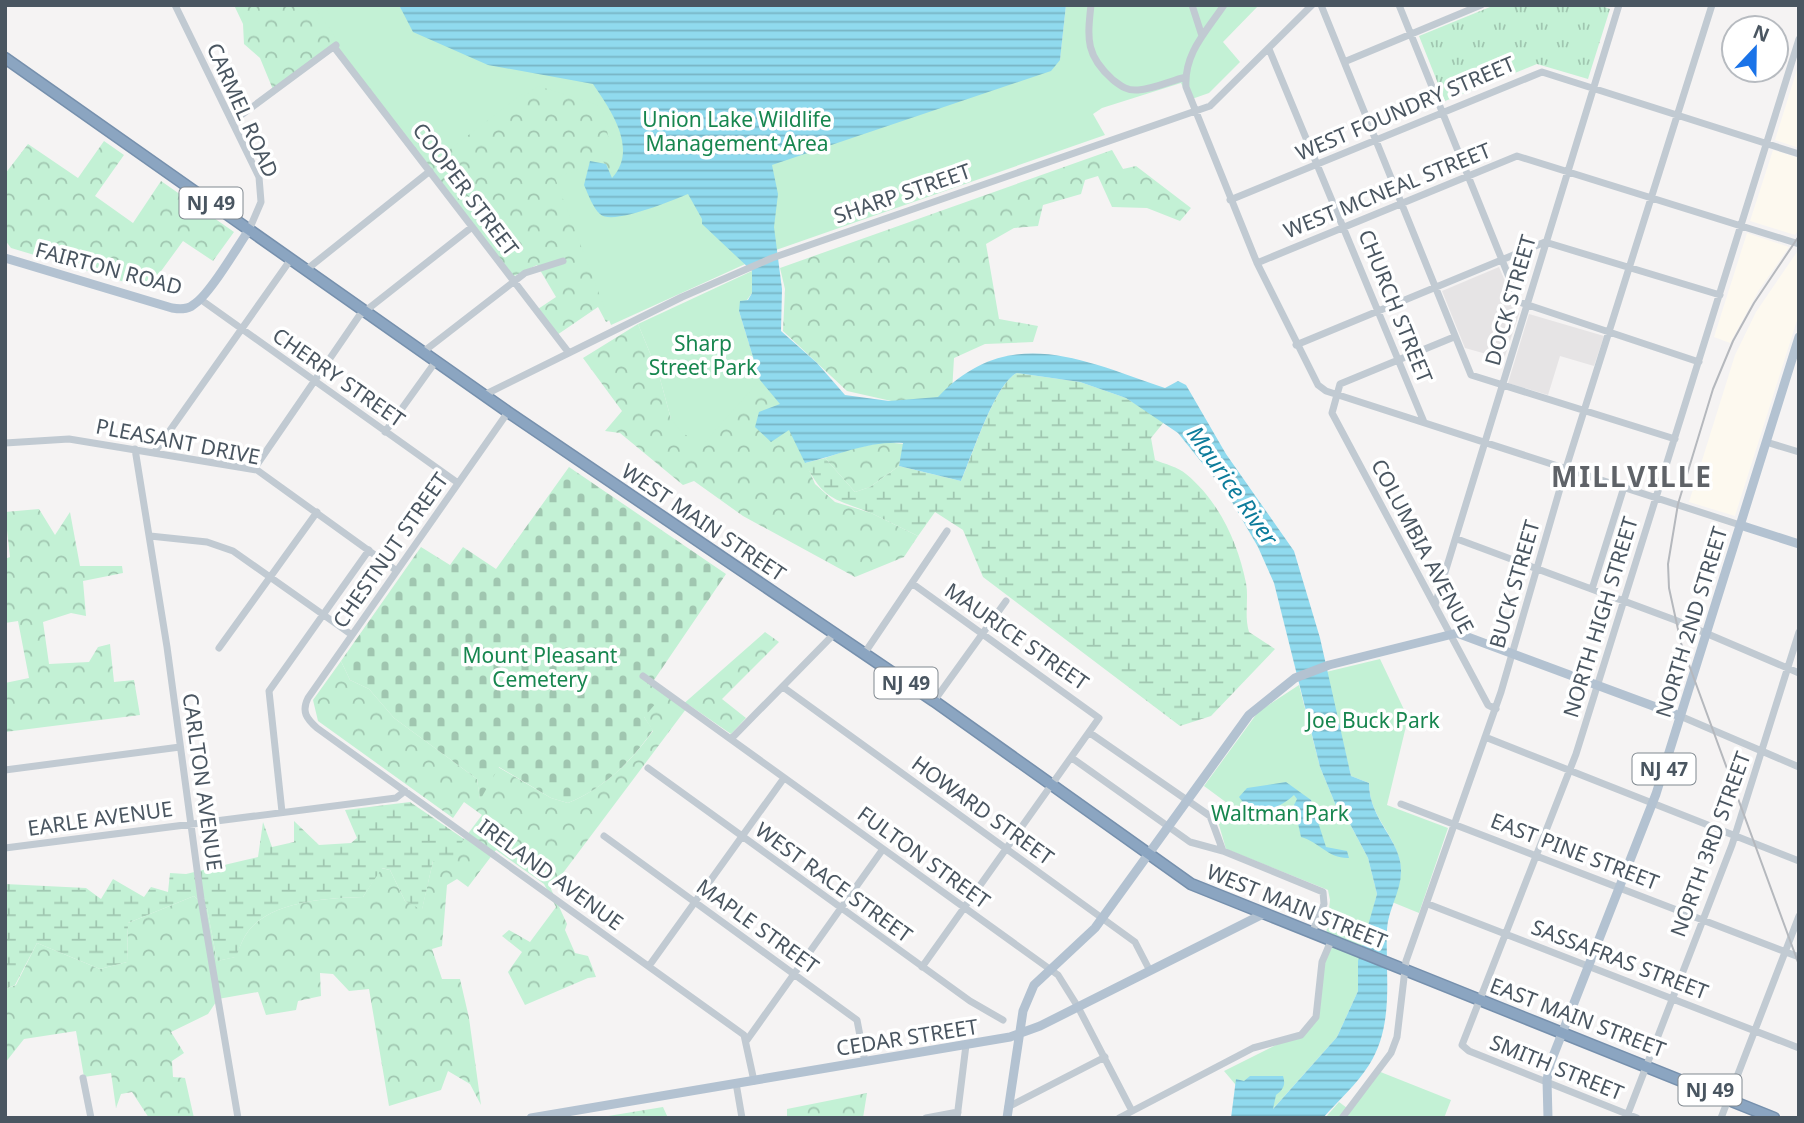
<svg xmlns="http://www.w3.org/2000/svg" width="1804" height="1123" font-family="'Noto Sans',sans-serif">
	<defs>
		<pattern id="grass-tufts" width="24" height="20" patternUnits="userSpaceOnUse" patternTransform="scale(1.75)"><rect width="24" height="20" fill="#c3f1d5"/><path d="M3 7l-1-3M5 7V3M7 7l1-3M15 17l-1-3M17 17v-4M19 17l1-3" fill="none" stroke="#a0c6b0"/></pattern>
		<pattern id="forest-crowns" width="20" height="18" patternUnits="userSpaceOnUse" patternTransform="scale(1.75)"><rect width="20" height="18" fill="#c3f1d5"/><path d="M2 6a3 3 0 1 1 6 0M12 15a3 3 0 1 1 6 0" fill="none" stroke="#a0c6b0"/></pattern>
		<pattern id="wetland-marsh" width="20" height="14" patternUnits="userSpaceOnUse" patternTransform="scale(1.75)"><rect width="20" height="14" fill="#c3f1d5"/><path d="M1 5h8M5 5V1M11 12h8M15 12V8" fill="none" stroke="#a0c6b0"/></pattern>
		<pattern id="cemetery-stones" width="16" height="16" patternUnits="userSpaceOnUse" patternTransform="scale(1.75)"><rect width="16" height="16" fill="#c3f1d5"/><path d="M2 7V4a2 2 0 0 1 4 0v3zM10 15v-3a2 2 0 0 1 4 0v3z" fill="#a0c6b0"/></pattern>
		<pattern id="water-rules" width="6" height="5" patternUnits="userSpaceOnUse" patternTransform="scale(1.75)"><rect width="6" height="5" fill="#90daee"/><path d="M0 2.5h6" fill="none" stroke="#78b4c4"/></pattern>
	</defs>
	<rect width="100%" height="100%" fill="#f5f3f3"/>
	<path fill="#fdf9ef" d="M1799,63V148L1775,140Z
		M1773,150L1799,158V229L1795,235L1750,221Z
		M1747,233L1789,247L1759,290L1730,343L1714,337Z
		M1799,249V314L1735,516L1689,502L1735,355L1756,312Z"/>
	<path fill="#e6e4e5" d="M1499,267L1519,314L1504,359L1465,348L1442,291Z
		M1529,314L1604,336L1594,366L1560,356L1548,395L1508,383Z"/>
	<path fill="url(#grass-tufts)" d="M1495,5H1599L1610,9L1588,79L1537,64L1445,101L1419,36Z"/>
	<path fill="url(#forest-crowns)" d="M234,5H399L593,84L619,123L626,312L606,322L598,307L554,337L535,311L556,297L537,265L510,278L336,49L274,92L260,58L244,44L243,24Z
		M104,141L124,155L95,196L133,223L161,181L234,232L213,261L183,241L148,289L11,248L5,240V174L28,144L78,178Z
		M1112,150L1123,169L1136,166L1191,208L1180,221L1147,208L1112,207L1098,176L1085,180L1081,194L1043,205L1038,226L1014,228L986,244L999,319L1038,326L1033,342L985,344L954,358L952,392L918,407L847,391L783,331L785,289L780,268Z
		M714,296L781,404L815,484L835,502L871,513L918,536L904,557L855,577L743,516L694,481L683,485L620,433L605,431L622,411L583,358L638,324L659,375L671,419Z
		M884,442L904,444L899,466L870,487L855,492L825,458L851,449Z
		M39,509L55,535L70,512L80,566H122L123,573L83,581L86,616L71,613L43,622L49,664L89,662L98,647L110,644L114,682L134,680L140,715L5,732V683L29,678L18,621L5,623V559L10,557L5,512Z
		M765,632L779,642L722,699L746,718L731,734L689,705L551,889L567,924L565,930L575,953L588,956L596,977L588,978L525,1005L508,972L522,952L502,936L509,930L530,942L556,907L544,884L496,850L468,887L457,879L447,885L442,946L432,949L442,979H460L469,1018L481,1105L470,1084L448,1071L441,1090L389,1106L369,989L349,991L333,974L320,973L321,996L298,1001L296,1010L266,1015L258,992L218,999L208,1014L171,1032L184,1053L172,1061L173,1077L185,1078L194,1118H149L132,1092L121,1094L116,1108L111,1073L84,1077L76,1031L24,1039L5,1063V989L16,985L37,943L100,969L127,962L128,923L194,896L207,908L217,961L235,957C239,950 242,940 247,933C269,901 328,898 363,897L381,868L390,870L405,901L422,909L433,861L464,839L482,815L464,802L453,818L318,721L313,700L341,661L350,680L369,689L394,718L477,779L480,799L498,767L551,798L568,803C604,788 630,763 653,731L644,717L647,684L652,683L681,706Z
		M867,1093L863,1118H787V1109Z
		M663,1107L668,1118H596Z"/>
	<path fill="url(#wetland-marsh)" d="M1017,373L1080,382L1126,398L1164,422L1151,438L1155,460C1165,464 1178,467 1186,474C1218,500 1238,542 1246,583C1249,599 1244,615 1249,632L1275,649L1211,716L1180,726L983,577L963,530L935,512L918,536C903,529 888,521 873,514C836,498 825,503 805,463L825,458L855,492L870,487L899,466L961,481C972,457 995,383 1017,373Z
		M410,802L464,839L449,865L433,861L422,910L405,901L390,870L382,868L363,897C328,898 269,901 247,933C242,940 239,950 236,957L217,961L207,908L194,896L128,923L127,962L100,969L37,943L15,985L5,989V884L86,888L101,899L113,879L144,897L151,887L168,892L170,873L186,874L258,857L263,822L272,847L294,842V821L319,845L351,843L357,838L345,810Z"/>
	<path fill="url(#cemetery-stones)" d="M569,467L726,574L652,683L647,684L657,702L644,717L653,730C630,763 604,788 568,803L551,798L499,767L480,800L477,779L394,718L369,689L350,680L341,661L421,547L450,565L463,547L496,569Z"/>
	<path fill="#c3f1d5" d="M313,5H1061L1060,60L1066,5H1259L1223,42L1240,62L1209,93L1189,100L1181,83L1102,108L1093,114L1105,135L776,250L611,325L555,178L588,166L594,155L602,159L612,178V153L602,109L595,104L538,86L523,97L522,94L432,163L331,41L335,36Z
		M752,271V293L739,311L760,380L705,442L683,434L671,419L659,375L638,324Z
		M1380,659L1408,718L1387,805L1448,828L1419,913L1392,902C1395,893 1401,880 1401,870C1399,836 1369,819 1369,783L1351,776L1326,672Z
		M1299,685L1320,767L1339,813L1350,824L1368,858L1377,894L1364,946L1358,991L1337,1037L1272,1110L1252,1104L1224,1071L1306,1030L1317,1019L1330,900L1328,890L1226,849L1217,818L1227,803L1204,786L1258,712Z
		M1378,1071L1451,1100L1444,1118H1325L1339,1102L1347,1108Z"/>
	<path fill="url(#water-rules)" d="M399,5H1066L1060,60L1051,71L772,165L778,194L774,227L782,289L781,331L817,363L845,395L889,401L938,397C1009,323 1082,360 1165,388L1178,381L1186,385L1226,454L1294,551L1320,638L1351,776L1369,783C1369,821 1402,840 1401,872C1401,891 1388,910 1387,929C1385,975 1395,1024 1369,1065C1357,1084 1338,1101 1323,1118H1231L1236,1079L1244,1081L1250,1076H1283C1286,1085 1283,1090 1276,1095L1273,1109L1337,1037L1358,991V961L1377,894L1368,858L1350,824L1339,813L1320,767L1274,583L1258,547L1228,495L1178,433L1126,398L1080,382L1017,373C995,383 972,456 961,481L899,466L903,443C868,441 839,455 805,463L789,430L771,442L755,427L759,412L780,404L760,380L739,311L740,301L748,300L752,293V271L702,224V219L688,194C673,200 612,226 600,214C593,208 588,194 584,185L590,161L606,164L612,178C639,149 610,109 593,84L488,65L413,32Z
		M1286,782L1311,800L1326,847L1347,851L1349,858C1329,859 1319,842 1301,837L1294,805L1297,799L1294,795C1279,809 1254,820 1239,797L1247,788Z"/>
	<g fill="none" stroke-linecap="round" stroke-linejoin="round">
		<defs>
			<path id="highway" d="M5,58L508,412L934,701L1191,884L1774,1118"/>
		</defs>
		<use href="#highway" stroke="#7690ad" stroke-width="13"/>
		<path stroke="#c1cad2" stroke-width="7" d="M175,5L259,177L261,202L249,230
			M1091,5C1087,40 1086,56 1113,80C1121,86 1127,91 1138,90C1154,89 1170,81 1186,77
			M1192,5L1202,36
			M1224,5C1206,32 1184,53 1186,87L1257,263L1318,385L1326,391L1740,525
			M1321,5L1471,375L1675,439
			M1399,5L1519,302L1699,362
			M334,47L569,353
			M1269,49L1424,422
			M1344,62L1481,5
			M232,122L336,45
			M1230,200L1542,72L1799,154
			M1257,263L1517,156L1799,244
			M306,270L430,171
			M200,299L458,483
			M1454,337L1340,384L1332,413L1488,705L1496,709
			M1296,345L1545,242L1720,295
			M423,352L525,273L563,261
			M484,395L682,297L772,258L1210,106L1312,5
			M508,412L308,698C301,712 307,719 317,728L744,1035L754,1081
			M385,432L436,361
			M1766,442L1799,452
			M5,443L69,439L257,470L397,571
			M135,449L167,647L201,899L238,1118
			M154,453L291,259
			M254,469L359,316L472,227
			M150,536L207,542L233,551L352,635
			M1457,539L1675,620L1799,673
			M913,584L1099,718L922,967
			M1592,589L1624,487
			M1435,605L1619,5
			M219,648L317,512
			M864,654L947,531
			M643,676L1058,975L1078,1007L1132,1111
			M783,687L1135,942L1150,971
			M934,701L1006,601
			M1680,716L1799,767
			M1090,733L1210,816L1223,851
			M1485,737L1799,861
			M731,739L834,634
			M1072,758L1190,842L1223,851L1323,892L1324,904L1312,933
			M648,768L970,1001L1003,1020
			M5,770L180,747
			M1401,804L1799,957
			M282,812L269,691L369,550
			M604,836L857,1020L865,1062
			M5,848L396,798L405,791
			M1428,904L1799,1048
			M649,966L784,778
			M747,1040L883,849
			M83,1078L91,1118
			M736,1083L742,1118
			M1008,1107L1105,1057
			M1627,1116L1732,845L1799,632
			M926,1118L958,1112
			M957,1118L966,1045
			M1119,1118L1253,1048L1301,1035L1316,1017L1322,962L1331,941
			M1342,1118L1391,1053L1397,1037L1406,961L1501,692L1566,468L1712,5
			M1637,1118L1469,1051L1462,1045L1576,754L1799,39
			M1721,1118L1799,916"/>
		<path stroke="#b3c2d1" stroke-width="9" d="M5,258L172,308C179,309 187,310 193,305C209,296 237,247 249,230
			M1740,525L1799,544
			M531,1118L1010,1037L1040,1026L1263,914
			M1007,1118L1023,1011L1034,985L1095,928L1249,715L1295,678L1329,665L1457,633L1680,716
			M1548,1118L1547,1080L1550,1064L1656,794L1799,337"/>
		<use href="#highway" stroke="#8ba5c1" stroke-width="10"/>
		<path stroke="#b5b8bd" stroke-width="2" d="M1799,236L1754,303L1733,341L1713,389L1678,504L1668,564L1669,588L1681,643L1799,965"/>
	</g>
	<g text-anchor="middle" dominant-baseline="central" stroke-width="7" stroke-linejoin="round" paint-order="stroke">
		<g fill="#fff" stroke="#808990" stroke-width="2">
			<rect x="179.5" y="187.5" width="63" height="31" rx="5"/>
			<rect x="874.5" y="667.5" width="63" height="31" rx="5"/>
			<rect x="1632.5" y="753.5" width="63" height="31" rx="5"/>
			<rect x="1678.5" y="1074.5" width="63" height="31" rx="5"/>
		</g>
		<g font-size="19" font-weight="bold" fill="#4a5661">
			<text x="211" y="203">NJ 49</text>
			<text x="906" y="683">NJ 49</text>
			<text x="1664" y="769">NJ 47</text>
			<text x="1710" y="1090">NJ 49</text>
		</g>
		<g font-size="21" fill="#4a5661" stroke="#fff">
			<text transform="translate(1405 108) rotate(-23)">WEST FOUNDRY STREET</text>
			<text transform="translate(243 110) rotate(66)">CARMEL ROAD</text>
			<text transform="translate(466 189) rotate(53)">COOPER STREET</text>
			<text transform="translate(1387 190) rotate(-22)">WEST MCNEAL STREET</text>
			<text transform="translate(902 193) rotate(-19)">SHARP STREET</text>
			<text transform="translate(109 268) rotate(15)">FAIRTON ROAD</text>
			<text transform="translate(1510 300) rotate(-74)">DOCK STREET</text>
			<text transform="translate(1396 306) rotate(68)">CHURCH STREET</text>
			<text transform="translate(339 377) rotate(35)">CHERRY STREET</text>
			<text transform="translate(178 441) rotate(11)">PLEASANT DRIVE</text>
			<text transform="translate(704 522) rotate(34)">WEST MAIN STREET</text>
			<text transform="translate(1423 546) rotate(62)">COLUMBIA AVENUE</text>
			<text transform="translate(390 550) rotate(-55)">CHESTNUT STREET</text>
			<text transform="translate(1514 584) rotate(-74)">BUCK STREET</text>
			<text transform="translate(1600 617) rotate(-73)">NORTH HIGH STREET</text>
			<text transform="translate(1691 622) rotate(-73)">NORTH 2ND STREET</text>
			<text transform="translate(1017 636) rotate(35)">MAURICE STREET</text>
			<text transform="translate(203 782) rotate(82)">CARLTON AVENUE</text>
			<text transform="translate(983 810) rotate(36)">HOWARD STREET</text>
			<text transform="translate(100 818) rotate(-8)">EARLE AVENUE</text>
			<text transform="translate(1710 844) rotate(-70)">NORTH 3RD STREET</text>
			<text transform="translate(1575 851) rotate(21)">EAST PINE STREET</text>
			<text transform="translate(924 857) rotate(36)">FULTON STREET</text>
			<text transform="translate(551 874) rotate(36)">IRELAND AVENUE</text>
			<text transform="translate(834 882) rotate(36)">WEST RACE STREET</text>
			<text transform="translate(1297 906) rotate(22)">WEST MAIN STREET</text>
			<text transform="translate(758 926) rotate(36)">MAPLE STREET</text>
			<text transform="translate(1620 959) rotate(21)">SASSAFRAS STREET</text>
			<text transform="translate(1578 1017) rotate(21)">EAST MAIN STREET</text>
			<text transform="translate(907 1037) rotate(-9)">CEDAR STREET</text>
			<text transform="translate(1557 1067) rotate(22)">SMITH STREET</text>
		</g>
		<g font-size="21" fill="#17864f" stroke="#fff">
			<text x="737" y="119">Union Lake Wildlife<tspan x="737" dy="24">Management Area</tspan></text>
			<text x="703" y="343">Sharp<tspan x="703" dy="24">Street Park</tspan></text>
			<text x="540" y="655">Mount Pleasant<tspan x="540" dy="24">Cemetery</tspan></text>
			<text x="1373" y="720">Joe Buck Park</text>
			<text x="1280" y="813">Waltman Park</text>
		</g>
		<g font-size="23" font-style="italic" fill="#0c7c9b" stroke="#fff">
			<text transform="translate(1233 485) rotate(55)">Maurice River</text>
		</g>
		<g font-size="28" font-weight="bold" letter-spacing="2" fill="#5f6368" stroke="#fff">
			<text x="1632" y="476">MILLVILLE</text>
		</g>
	</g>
	<rect width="1804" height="1123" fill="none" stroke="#4a5661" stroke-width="14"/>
	<g transform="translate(1755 49) rotate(22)"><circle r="33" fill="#ffffff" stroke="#b7bbc0" stroke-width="2"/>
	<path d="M0-5L12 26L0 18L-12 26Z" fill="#1a73e8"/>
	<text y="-10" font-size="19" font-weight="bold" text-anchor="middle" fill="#4a5661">N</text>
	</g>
</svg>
